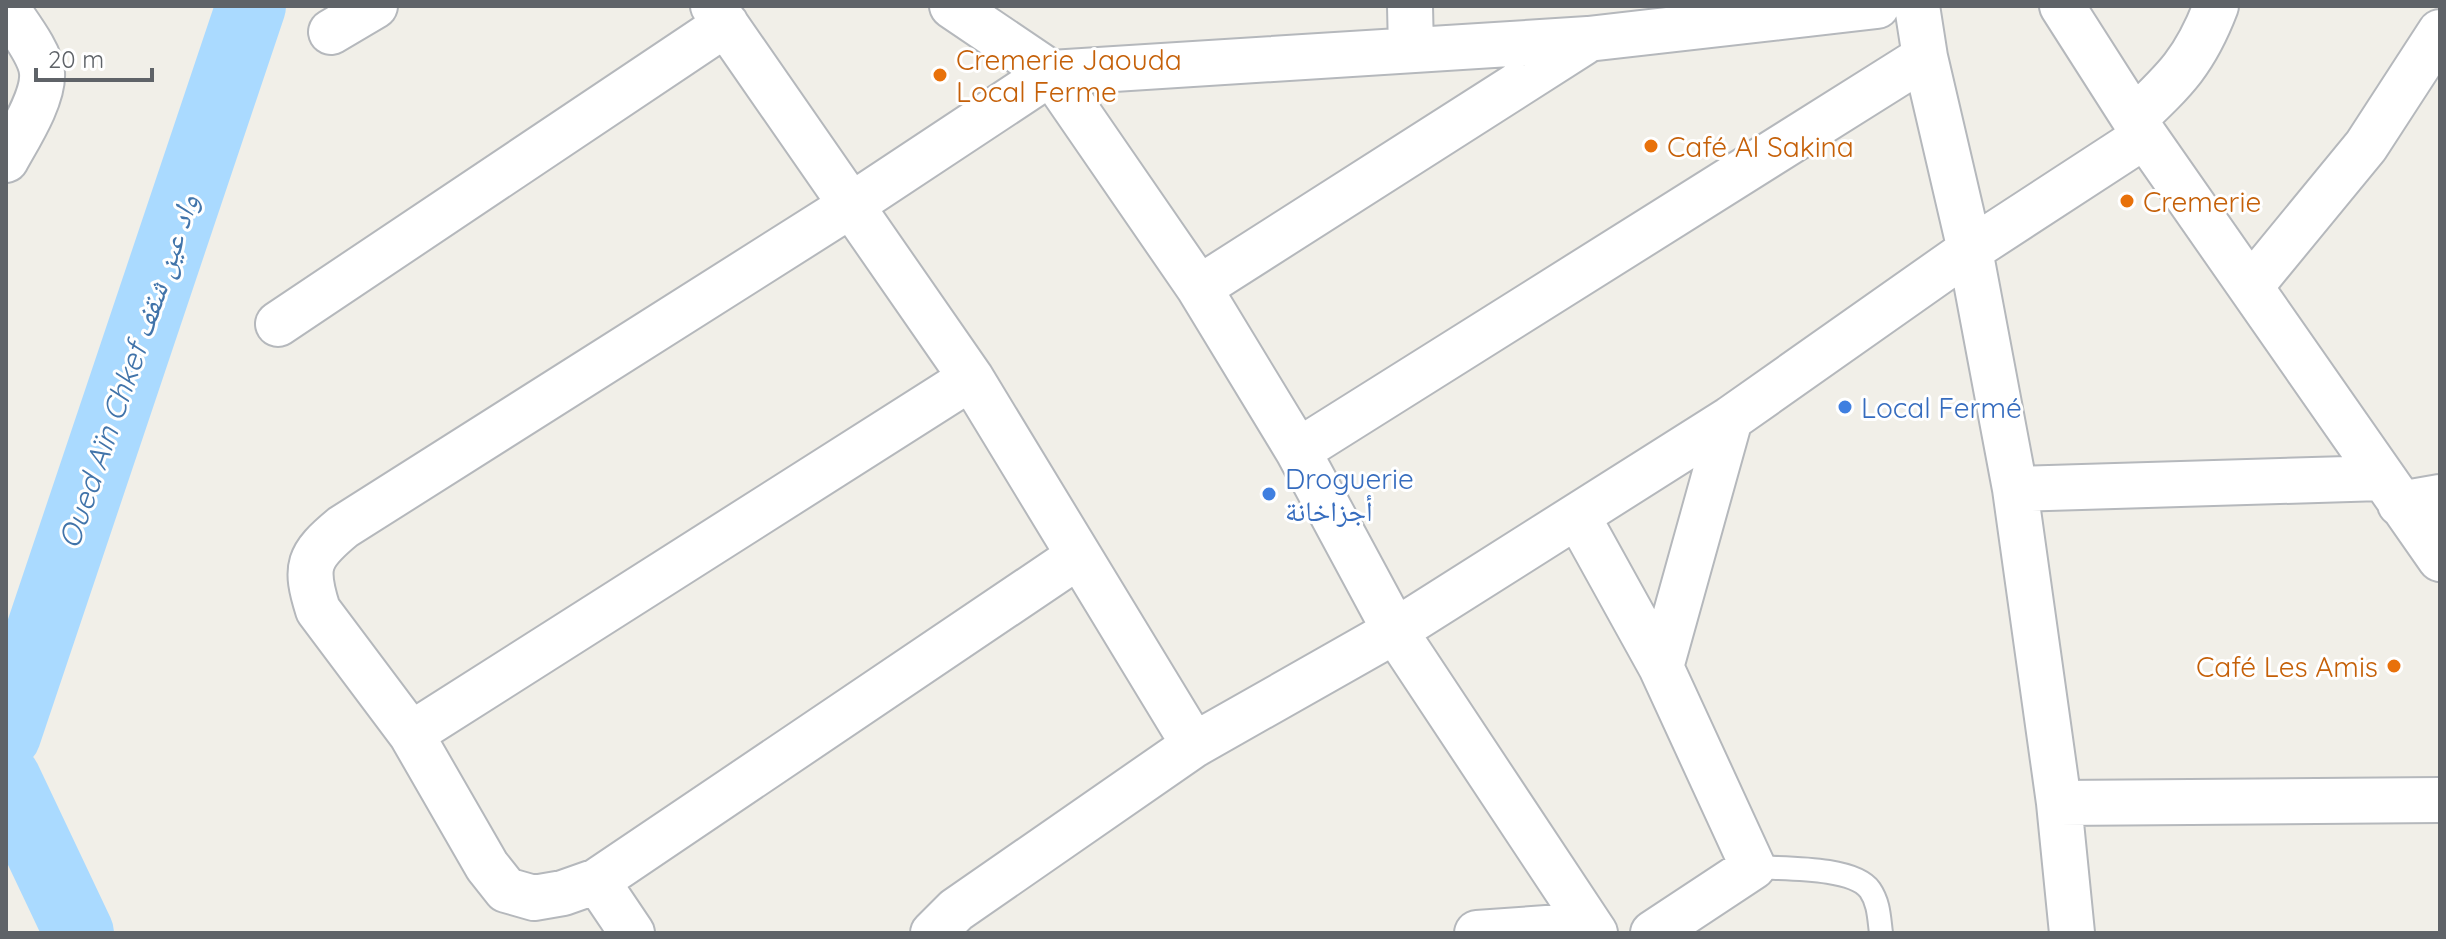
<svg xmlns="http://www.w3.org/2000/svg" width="2446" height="939" font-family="Quicksand,'Noto Naskh Arabic',sans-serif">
	<rect width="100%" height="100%" fill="#f1efe8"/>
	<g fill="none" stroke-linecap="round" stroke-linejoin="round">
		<path stroke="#aadaff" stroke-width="70" d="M6,735L251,6
			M6,779L79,933"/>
		<defs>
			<path id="lane" d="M1753,867C1781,869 1853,866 1870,890C1879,903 1879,918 1881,933"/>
			<path id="street" d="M713,6L971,378L1194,745
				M952,6L1051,73L1199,288L1298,451L1395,631L1595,933
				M1410,6L1411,50
				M1917,6L1925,57L1970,250L2015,489L2059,803L2072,933
				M2062,6L2145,136L2440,559
				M6,7C17,24 41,54 42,73C44,98 18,138 6,160
				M331,32L375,6
				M2134,119C2176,79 2195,61 2216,6
				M2251,286L2366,146L2440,32
				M1199,288L1586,41
				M278,324L726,24
				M1298,451L1925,57
				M2015,489L2382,478
				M2400,504L2440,497
				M1578,517L1661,667L1753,867L1653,933
				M1077,557L597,881L563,893L534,898L506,890L487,866L411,734L318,610C304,566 308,556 343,527L853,204L1051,73L1588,39L1877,6
				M1661,667L1730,419
				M411,734L971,378
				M2059,803L2440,800
				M597,881L632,933
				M933,933L956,910L1194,745L1395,631L1730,419L1970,250L2145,136
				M1477,933L1589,925"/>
		</defs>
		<use href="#lane" stroke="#b5b8bc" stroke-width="26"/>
		<use href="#street" stroke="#b5b8bc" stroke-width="48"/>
		<use href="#lane" stroke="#fff" stroke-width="22"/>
		<use href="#street" stroke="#fff" stroke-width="44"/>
	</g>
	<g fill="#e8710a" stroke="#fff" stroke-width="3">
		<circle cx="940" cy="75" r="8"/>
		<circle cx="1651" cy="146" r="8"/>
		<circle cx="2127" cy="201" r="8"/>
		<circle cx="2394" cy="666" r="8"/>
	</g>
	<g fill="#3f7fe0" stroke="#fff" stroke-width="3">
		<circle cx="1845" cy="407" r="8"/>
		<circle cx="1269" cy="494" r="8"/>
	</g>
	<g text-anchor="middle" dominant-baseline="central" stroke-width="6" stroke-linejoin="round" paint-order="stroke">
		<g font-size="28" fill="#c56008" stroke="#fff" text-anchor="start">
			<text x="956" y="59">Cremerie Jaouda<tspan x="956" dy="32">Local Ferme</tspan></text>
			<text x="1667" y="146">Café Al Sakina</text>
			<text x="2143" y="201">Cremerie</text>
			<text x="2378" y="666" text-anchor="end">Café Les Amis</text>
		</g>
		<g font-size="28" fill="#366cbe" stroke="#fff" text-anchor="start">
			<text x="1861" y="407">Local Fermé</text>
			<text x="1285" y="478">Droguerie<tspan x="1285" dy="32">أجزاخانة</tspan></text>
		</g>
		<g font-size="30" font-style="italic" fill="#4174aa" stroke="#fff">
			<text transform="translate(128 371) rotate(-71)">Oued Aïn Chkef واد عين شقف</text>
		</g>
	</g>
	<rect width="2446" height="939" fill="none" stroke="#5f6368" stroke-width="16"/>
	<path d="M36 68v12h116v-12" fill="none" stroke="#5f6368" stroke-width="4"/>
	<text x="48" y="68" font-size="24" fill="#5f6368" stroke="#ffffff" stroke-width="6" paint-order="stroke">20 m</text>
</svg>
